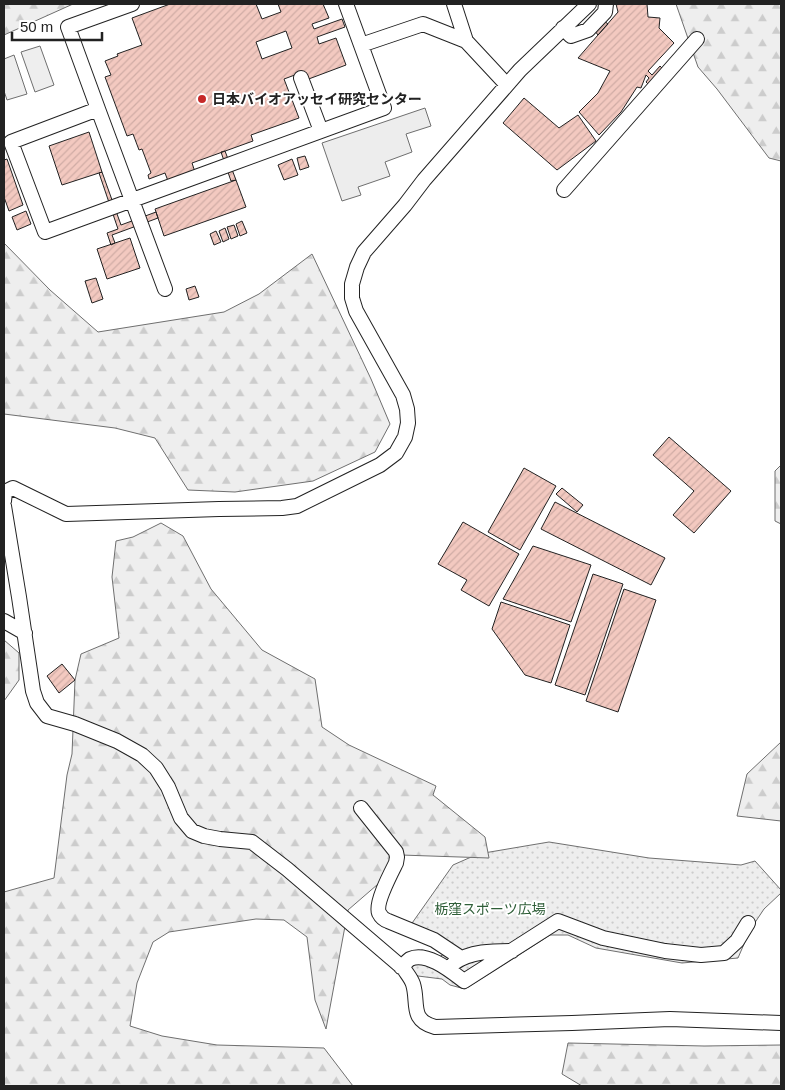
<svg xmlns="http://www.w3.org/2000/svg" width="785" height="1090" font-family="Helvetica,'Noto Sans JP',sans-serif">
	<defs>
		<pattern id="grass-dots" width="8" height="8" patternUnits="userSpaceOnUse" patternTransform="scale(1.25)"><rect width="8" height="8" fill="#eee"/><path d="M2 2h.1M6 6h.1" fill="none" stroke="#ccc" stroke-width="1.8" stroke-linecap="round"/></pattern>
		<pattern id="forest-firs" width="22" height="20" patternUnits="userSpaceOnUse" patternTransform="scale(1.25)"><rect width="22" height="20" fill="#eee"/><path d="M5 1l3.5 6h-7zM16 11l3.5 6h-7z" fill="#ccc"/></pattern>
		<pattern id="building-hatch" width="6" height="6" patternUnits="userSpaceOnUse" patternTransform="scale(1.25)"><rect width="6" height="6" fill="#f3c9c0"/><path d="M-1 1l2-2M0 6l6-6M5 7l2-2" fill="none" stroke="#d0aca5"/></pattern>
	</defs>
	<rect width="100%" height="100%" fill="#fff"/>
	<path fill="url(#grass-dots)" stroke="#6f6f6f" d="M549,842L649,858L741,865L755,861L781,890V893L764,909L750,930L738,958L682,963L596,948L568,935H550L465,989L450,985L442,979L418,976L411,971L398,958L422,950L439,957L444,954L410,926L453,865L478,854Z"/>
	<path fill="url(#forest-firs)" stroke="#6f6f6f" d="M4,4H73L4,35Z
		M676,4H781V161L769,158L717,89L698,67Z
		M4,243L50,290L98,332L224,312L259,294L312,254L371,379L390,424L375,452L313,481L235,492L188,490L155,438L115,428L4,414Z
		M781,465V524L775,521V471Z
		M161,523L183,536L211,589L262,650L315,679L322,727L349,745L436,786L433,795L485,837L489,858L401,855L385,878L348,910L326,1029L315,1000L307,937L284,920L256,919L169,932L153,942L137,983L130,1026L162,1036L217,1045L324,1048L353,1086H4V892L54,878L67,775L72,754L75,680L81,654L119,638L112,577L116,541L133,537Z
		M4,640L19,653V680L4,701Z
		M781,742V821L737,816L747,774Z
		M568,1043L704,1046L781,1045V1086H582L562,1074Z"/>
	<path fill="#eee" stroke="#6f6f6f" d="M40,46L54,85L35,92L21,52Z
		M14,55L27,94L7,100L4,91V59Z"/>
	<path fill="#ededed" stroke="#6f6f6f" d="M425,108L431,126L406,134L412,152L385,162L390,176L358,187L361,195L342,201L322,143Z"/>
	<path fill="url(#building-hatch)" stroke="#222" fill-rule="evenodd" d="M170,4H256L262,19L281,12L278,4H323L329,18L312,24L314,29L342,19L345,27L317,37L319,44L336,38L346,65L306,80L303,72L284,79L299,118L251,135L253,141L192,163L195,172L168,181L165,173L149,179L148,175L151,173L142,149L139,150L133,134L127,136L105,77L111,75L105,61L118,56L117,54L142,45L132,18ZM286,31L292,48L262,59L256,42Z
		M616,4H647L648,17L660,18L659,28L674,43L648,71L652,75L660,66L663,69L649,85L646,82L649,78L646,75L641,88L637,87L621,112L599,135L579,112L598,93L610,71L578,58L618,12Z
		M594,13L608,24L598,35L587,21Z
		M524,98L559,128L578,115L596,141L557,170L503,123Z
		M89,132L102,172L62,185L49,146Z
		M225,151L236,180L231,181L221,152Z
		M305,156L309,167L300,170L297,158Z
		M7,159L23,205L9,211L4,197V160Z
		M292,159L298,175L284,180L278,165Z
		M102,172L121,225L156,212L158,218L112,235L115,243L111,245L107,233L118,229L99,173Z
		M236,180L246,207L164,236L155,209Z
		M26,211L31,224L17,230L12,217Z
		M242,221L247,233L240,236L236,224Z
		M234,225L238,236L231,239L227,227Z
		M225,228L229,239L223,242L219,231Z
		M216,231L221,242L214,245L210,234Z
		M130,238L140,268L107,279L97,249Z
		M96,278L103,299L92,303L85,281Z
		M195,286L199,297L189,300L186,289Z
		M669,437L731,491L694,533L673,515L694,491L653,455Z
		M524,468L556,486L520,550L488,532Z
		M562,488L583,505L577,512L556,494Z
		M555,502L665,558L651,585L541,529Z
		M463,522L519,554L489,606L461,590L467,580L438,564Z
		M533,546L591,565L571,622L503,599Z
		M593,574L623,584L585,695L555,685Z
		M624,589L656,600L618,712L586,701Z
		M501,602L570,625L551,683L525,675L492,629Z
		M62,664L75,680L59,693L47,676Z"/>
	<g fill="none" stroke-linecap="round" stroke-linejoin="round">
		<defs>
			<path id="minor" d="M454,4L466,41
				M563,28L571,36L588,30L605,12L606,4
				M361,45L423,24L466,41L507,85
				M301,78L321,131
				M98,109L68,27L132,4
				M564,190L697,39
				M165,289L98,109L11,142L45,232C158,191 271,149 384,108L346,4
				M4,501L5,492L13,488L66,514L219,509L282,508L297,506L380,465L396,453L405,437L408,423L407,409L403,395L356,311L352,298V284L357,267L364,252L405,205L424,180L520,70L589,4
				M4,506L19,597L33,691L37,703L47,716L75,724L117,741L142,755L156,768L168,787L181,818L192,831L204,836L220,839L252,842L287,869L404,969C407,974 411,978 413,984C419,1003 409,1020 435,1027L572,1023L670,1019L781,1023
				M4,621L25,633
				M361,808L396,852L397,857L396,863C391,873 375,903 379,913C381,917 385,920 388,921L434,940L461,958
				M454,963C470,951 493,951 512,951
				M401,967C404,965 407,961 410,959C427,951 452,972 464,981L558,921L603,938L665,951L701,955L724,953L737,941L748,923"/>
		</defs>
		<use href="#minor" stroke="#222" stroke-width="16"/>
		<use href="#minor" stroke="#fff" stroke-width="14"/>
	</g>
	<circle fill="#c62828" stroke="#fff" stroke-width="2" cx="202" cy="99" r="5"/>
	<g text-anchor="middle" dominant-baseline="central" stroke-width="4" stroke-linejoin="round" paint-order="stroke">
		<g font-size="14" font-weight="bold" fill="#222" stroke="#fff" text-anchor="start">
			<text x="212" y="99">日本バイオアッセイ研究センター</text>
		</g>
		<g font-size="14" fill="#2f5e38" stroke="#fff">
			<text x="490" y="909">栃窪スポーツ広場</text>
		</g>
	</g>
	<rect width="785" height="1090" fill="none" stroke="#222222" stroke-width="10"/>
	<path d="M12 32v8h90v-8" fill="none" stroke="#222222" stroke-width="2.5"/>
	<text x="20" y="32" font-size="15" fill="#222222" stroke="#ffffff" stroke-width="4" paint-order="stroke">50 m</text>
</svg>
